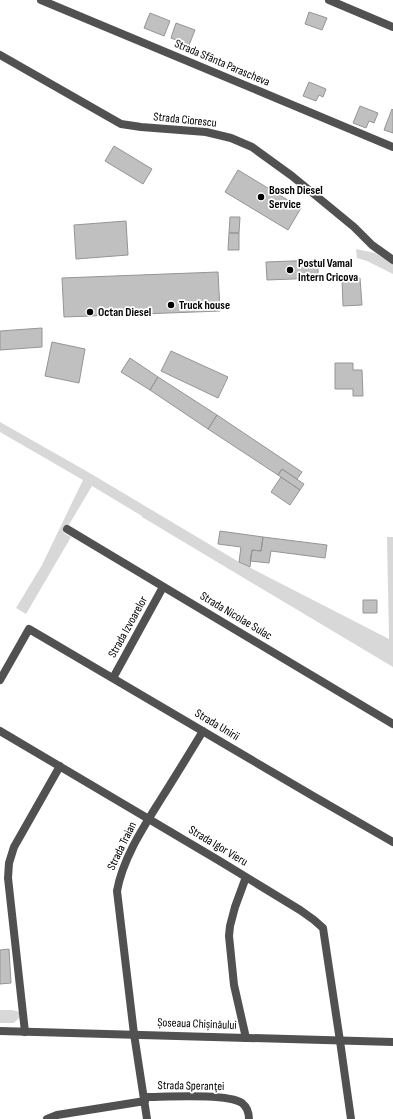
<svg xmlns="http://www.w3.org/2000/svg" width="393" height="1119" font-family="'Sofia Sans Condensed',sans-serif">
	<rect width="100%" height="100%" fill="#fff"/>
	<path fill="#d8d8d8" d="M356,249L375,253L393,264V274L367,261L357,258Z
		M0,422L88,472L239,562L389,639L387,537H393V667L142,517V516L92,486L64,533L71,537L26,614L16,608L42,565L83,480L0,432Z
		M0,1010H12L20,1012L19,1018L14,1023H0Z"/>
	<path fill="#c0c0c0" stroke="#959595" d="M309,12L327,18L322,30L305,24Z
		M150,13L170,21L164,36L144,28Z
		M176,23L195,30L189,45L171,38Z
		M309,82L326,89L323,97L319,95L316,101L303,96Z
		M360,106L378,113L374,123L369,121L366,128L353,123Z
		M392,109L393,110V133L384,130Z
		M114,146L152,169L143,184L105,161Z
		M238,170L301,208L288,230L225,192Z
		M230,217H240L239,233H229Z
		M126,221L128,255L76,259L74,225Z
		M229,233H239V250H228Z
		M318,260V278L267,280L266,262Z
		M218,272L220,311L64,317L62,278Z
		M360,278L362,305L343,306L342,279Z
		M42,328V347L0,350V331Z
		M52,342L85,349L79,383L45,376Z
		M171,351L228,377L218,398L161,371Z
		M130,358L158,377L150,390L121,372Z
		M335,363H353V370H362L363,396H353V389H335Z
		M158,377L217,415L208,429L150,390Z
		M217,415L302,472L297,479L282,469L278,475L208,429Z
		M282,469L304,484L300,490L278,475Z
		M281,477L300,490L290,505L271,492Z
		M220,531L263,537L261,551L252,550L250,567L239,562L241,547L218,544Z
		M263,537L327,545L325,558L271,551L269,563L250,561L252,550L261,551Z
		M363,600H377V613H363Z
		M9,949L11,983L0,984V950Z"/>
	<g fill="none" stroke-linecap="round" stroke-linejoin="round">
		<path stroke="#515151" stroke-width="8" d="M41,0L393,147
			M329,0L393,27
			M0,55L121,124L141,127L206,132L231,138L252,147L292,176L354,227L372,245L393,260
			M67,529L393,724
			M113,678L163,587
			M0,680L29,629L313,796L393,842
			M0,731L218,860L300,910L314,920L323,928L340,1041L351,1119
			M25,1032L8,878L9,863L14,847L60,766
			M246,1038L234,985L229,936L230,926L235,907L246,877
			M144,1097C165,1097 227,1093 242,1103C247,1107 249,1113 249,1119
			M47,1119L57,1115L145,1101
			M147,1119L134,1034L117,891C123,858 143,828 161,799C175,777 189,754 203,731"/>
		<path stroke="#515151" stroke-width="8" d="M0,1031L393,1042"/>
	</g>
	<g fill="#000" stroke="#fff" stroke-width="1.5">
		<circle cx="261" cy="197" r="4"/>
		<circle cx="290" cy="270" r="4"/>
		<circle cx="171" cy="305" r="4"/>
		<circle cx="90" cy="312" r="4"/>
	</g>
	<g text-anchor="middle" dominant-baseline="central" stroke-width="3.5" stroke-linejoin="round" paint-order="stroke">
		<g font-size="12" fill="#000" stroke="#fff">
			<text transform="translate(222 63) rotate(23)">Strada Sfânta Parascheva</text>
			<text transform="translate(185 120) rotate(6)">Strada Ciorescu</text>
			<text transform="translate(236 616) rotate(31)">Strada Nicolae Sulac</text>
			<text transform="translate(128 627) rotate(-61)">Strada Izvoarelor</text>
			<text transform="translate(217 725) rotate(31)">Strada Unirii</text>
			<text transform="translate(122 846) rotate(-64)">Strada Traian</text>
			<text transform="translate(218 846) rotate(31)">Strada Igor Vieru</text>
			<text transform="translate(197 1024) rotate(2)">Șoseaua Chișinăului</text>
			<text transform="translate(191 1086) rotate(1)">Strada Speranţei</text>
		</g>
		<g font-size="12" font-weight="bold" fill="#000" stroke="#fff" text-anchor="start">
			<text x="269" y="190">Bosch Diesel<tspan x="269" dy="14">Service</tspan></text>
			<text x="298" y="263">Postul Vamal<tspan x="298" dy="14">Intern Cricova</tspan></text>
			<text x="179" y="305">Truck house</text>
			<text x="98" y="312">Octan Diesel</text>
		</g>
	</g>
</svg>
